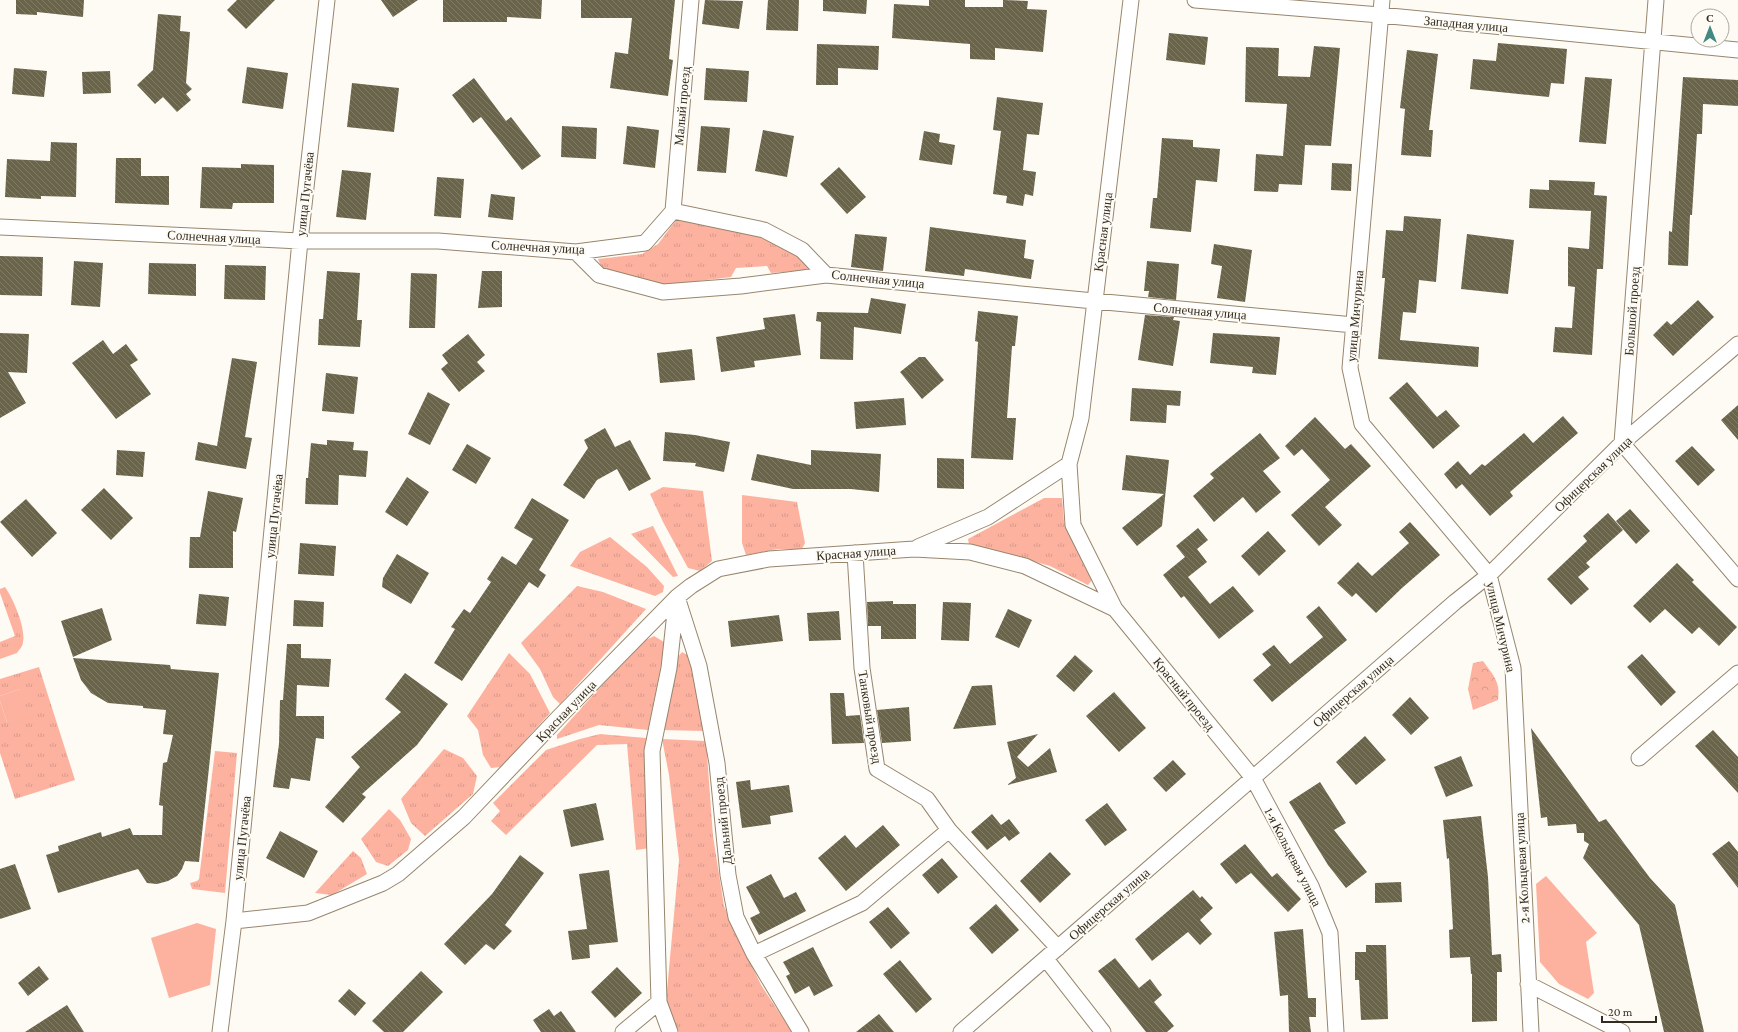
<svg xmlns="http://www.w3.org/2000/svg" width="1738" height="1032" font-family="'Crimson Pro',serif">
	<defs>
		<pattern id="grass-tufts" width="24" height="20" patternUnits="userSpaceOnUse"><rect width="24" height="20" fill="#fdb2a0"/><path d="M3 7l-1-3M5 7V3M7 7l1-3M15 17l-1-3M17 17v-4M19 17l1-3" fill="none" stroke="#d9998a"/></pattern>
		<pattern id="forest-crowns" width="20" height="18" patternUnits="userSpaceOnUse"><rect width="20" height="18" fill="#fdb2a0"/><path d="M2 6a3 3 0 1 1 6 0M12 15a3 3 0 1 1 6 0" fill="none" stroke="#d9998a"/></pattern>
		<pattern id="building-back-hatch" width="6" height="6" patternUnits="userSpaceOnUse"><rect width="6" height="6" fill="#6a654a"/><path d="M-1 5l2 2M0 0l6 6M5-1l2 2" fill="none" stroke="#807c66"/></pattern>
	</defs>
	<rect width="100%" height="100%" fill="#fefbf5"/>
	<path fill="url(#grass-tufts)" d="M676,220C709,226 784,235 805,262C807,264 808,268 809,270L771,273L767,266L736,268L731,277L666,285L603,271L598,259L642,254L658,244Z
		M663,487L703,491L712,561L700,571L688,568L663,522L650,494Z
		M742,495L797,502L805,543L802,549H778L746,555L742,543Z
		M1044,498H1062L1064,522L1093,579L1088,585L1050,566L991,549L969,545L968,539Z
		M653,526L678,576L673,577L631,534Z
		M610,537L647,567L664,586L663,592L655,596L570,566L580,552Z
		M577,586L603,592L646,609L560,704L553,697L540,669L521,643Z
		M5,587C13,598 26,628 23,642C23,646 19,650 17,653L0,659V642L15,636L0,593V589Z
		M654,636L664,642V651L648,730L599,725L557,739V735L640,643Z
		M682,652L689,656L694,671L704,731L662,730L677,658Z
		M509,653L530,674L550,713L501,767L491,768L483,755L478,730L467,716Z
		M39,667L75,780L15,799L0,753V701L7,722L20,689L0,696V679Z
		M600,734L646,738L644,767L650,848L636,850L627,744L597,745L506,835L491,821L500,811L493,803L546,750L580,739Z
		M662,739L706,741L713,836L724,906L761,985L792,1032H679L666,1001L679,860L669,775Z
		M444,749L463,758L477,776L473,794L425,836L411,823L401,799Z
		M215,751L237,753L225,893L192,889L190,883L197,881L199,879Z
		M389,809L400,820L411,839L408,850L388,866L376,862L361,839Z
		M353,851L361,858L367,874L332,895L315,893Z"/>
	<path fill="url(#forest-crowns)" d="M1483,661C1493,675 1501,682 1498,700L1473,710L1468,689L1473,663Z"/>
	<path fill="#fdb2a0" d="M20,689L28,715L7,722L0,701V696Z
		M1546,876L1597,933L1586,942L1594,993L1588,999L1559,984L1540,962L1536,884Z
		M197,923L216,929L210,985L169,998L151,938Z"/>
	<path fill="url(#building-back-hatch)" d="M16,0H84L83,17L37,12V15L16,14Z
		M237,0H275L246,29L227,10Z
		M381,0H418L393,17Z
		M443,0H542L541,19L507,17V22H443Z
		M581,0H675L669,59L673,60L668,96L610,88L615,52L628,54L632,18H581Z
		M705,0L743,1L739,29L702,24Z
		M768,0H799L798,31L766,30Z
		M823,0H867L866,14L823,11Z
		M929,0H965V7H1003V0L1028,1L1027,9L1047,10L1043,52L995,48V60L970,59V44L892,38L894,4L929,6Z
		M158,14L181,16L180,31L190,32L186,83L192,89L186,94L191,100L177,112L163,97L155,104L137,85L153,70Z
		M1169,33L1208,37L1205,65L1166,60Z
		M1498,43L1567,49L1564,84L1551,83L1549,97L1470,89L1473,59L1496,61Z
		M817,44L879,46L878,70L838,68V85H816Z
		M1314,46L1340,48L1331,146L1305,145L1302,185L1279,184L1278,192L1254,191L1256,154L1283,156L1287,104L1245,102L1246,47L1279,48L1278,76L1310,77Z
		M1407,50L1438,54L1429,130H1433L1431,157L1401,155L1405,109L1400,108Z
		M247,67L288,73L283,109L242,103Z
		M14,68L47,71L44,97L12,94Z
		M706,68L749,71L747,102L704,100Z
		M110,71L111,93L83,94L82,72Z
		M1585,77L1612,79L1606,144L1579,142Z
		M1683,77L1738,80V106L1703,104L1702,134H1697L1692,215H1690L1688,266L1668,265L1669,231L1672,232Z
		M474,78L506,121L511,117L541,156L522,170L481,117L473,123L452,95Z
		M352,83L399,88L394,132L347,127Z
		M997,97L1043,103L1039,135L1027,134L1023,170L1036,172L1033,196L1025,194L1023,206L1006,203L1007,196L993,194L1001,131L993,130Z
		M562,126L597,128L596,159L561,157Z
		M627,126L659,130L655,168L623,164Z
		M701,126L730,128L726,173L697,171Z
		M763,130L794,136L787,177L755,171Z
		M924,131L940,134L939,142L955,145L952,165L919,160Z
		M1162,138L1193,140V147L1220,149L1217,182L1196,180L1191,232L1150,228L1153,198H1157Z
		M51,142L77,143L76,197L41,196V199L5,197L7,159L50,161Z
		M116,158H141V176H169V205L115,203Z
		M1332,163L1352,164L1351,191L1331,190Z
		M241,164L274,165V203H233L232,209L200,208L202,167L241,168Z
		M839,167L866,197L847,214L820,184Z
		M342,170L371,173L366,220L336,217Z
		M437,177L464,179L461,218L434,216Z
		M1549,180L1595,182L1594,195L1607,196L1603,269H1597L1592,355L1553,352L1555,327L1572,328L1575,287L1568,286V247L1589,249L1591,211L1529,208L1530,189L1549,190Z
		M491,194L515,197L513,220L488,217Z
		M1404,216L1441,219L1436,282L1419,280L1416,313L1403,312L1400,340L1479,347L1478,367L1378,359L1385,278H1382L1386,230L1403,231Z
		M930,227L1026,240L1024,258L1034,260L1031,279L965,269L964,276L925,271Z
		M855,234L887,237L883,271L851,267Z
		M1467,234L1514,240L1508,294L1461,289Z
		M1214,244L1252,250L1245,302L1217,298L1222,266L1211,264Z
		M0,256L43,257L42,296L0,295Z
		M74,261L103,263L100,307L71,305Z
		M1147,261L1179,264L1176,300L1148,297L1149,291H1144Z
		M149,263L196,264V296L148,294Z
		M225,265L266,266L265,300L224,299Z
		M327,271L360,273L357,320H362L360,347L318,345L319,319H323Z
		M482,271H502V307L478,308Z
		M411,273L437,274L435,328H409Z
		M871,298L906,304L901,334L854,327L853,360L820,359L821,322L816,321L817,312L868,313Z
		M1698,300L1714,317L1673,356L1653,335L1667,321L1671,325Z
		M978,311L1018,316L1015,346H1012L1007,418H1016L1013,460L971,458L978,342L975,341Z
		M795,314L801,355L754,361L755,367L721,372L716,337L765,329L763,318Z
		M1145,315L1174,317L1173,320L1180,321L1173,366L1138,360Z
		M0,333L29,334L27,373L8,372L26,403L0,418Z
		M1213,333L1280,337L1276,375L1252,373L1253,367L1210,363Z
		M468,334L485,355L477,362L485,371L459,392L441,369L448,363L442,355Z
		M103,340L113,354L126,344L138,360L130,365L151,394L116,419L72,363Z
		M692,349L695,380L660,383L657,353Z
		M919,357H925L944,380L922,399L900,372Z
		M232,358L257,362L245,437L252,438L246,469L195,460L198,442L217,446Z
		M326,373L358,377L354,414L322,411Z
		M1407,382L1437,417L1446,410L1460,426L1433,449L1389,398Z
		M1132,388L1181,391L1180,406L1167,405L1166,423L1130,421Z
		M428,392L450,404L430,445L408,434Z
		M904,398L906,425L856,429L854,402Z
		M1738,405V440L1721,420Z
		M1563,416L1578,433L1510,492L1513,496L1490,516L1462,484L1456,489L1444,474L1458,461L1470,475L1482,464L1485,466L1524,433L1533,443Z
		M1315,417L1345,449L1351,444L1371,466L1325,507L1342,525L1319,546L1291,515L1330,480L1302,449L1294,456L1285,446Z
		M605,428L615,447L630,440L651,479L629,491L617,469L597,480L584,499L563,485L588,448L584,440Z
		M665,432L695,435L730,442L724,472L695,466L696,463L663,461Z
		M1260,433L1280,458L1263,471L1281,492L1256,513L1243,497L1214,522L1193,496L1214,478L1210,474Z
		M327,440L354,442L353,450L368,451L366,477L339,475L338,505L305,504L306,478H308L311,443L327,445Z
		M467,444L491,458L476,484L452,470Z
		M1692,446L1715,470L1698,486L1675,461Z
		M117,450L145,452L143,477L116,475Z
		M811,450L881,454L879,492L851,489H793L751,480L757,454L811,465Z
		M1126,455L1169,460L1162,526L1137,546L1122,528L1164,494L1122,490Z
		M937,458L964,459V489L937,488Z
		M407,477L429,492L407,526L385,512Z
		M104,488L133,518L111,540L81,510Z
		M208,491L243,498L236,532L233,531V568H189L190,537H200Z
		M532,498L569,520L539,570L546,575L538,588L529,582L462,681L434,663L455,629L451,627L464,609L470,613L491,582L487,579L502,556L516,565L533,539L514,528Z
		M26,499L57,533L32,557L0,522Z
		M1630,509L1650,531L1636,544L1616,521Z
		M1608,513L1623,530L1586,563L1590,567L1578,577L1589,589L1571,605L1547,579L1587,541L1583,536Z
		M1410,522L1440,555L1402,588L1376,613L1356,593L1352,597L1337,583L1358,562L1372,576L1409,543L1399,532Z
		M1198,528L1208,540L1197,549L1207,562L1188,577L1210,604L1233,586L1254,611L1219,639L1184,596L1181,598L1163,575L1185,557L1176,546Z
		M1268,531L1286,551L1259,576L1241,556Z
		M300,543L336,546L334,576L298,574Z
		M397,554L429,573L411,604L382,587L383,578Z
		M1677,563L1694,580L1692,582L1737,627L1719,646L1699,627L1692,634L1665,609L1650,623L1633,606Z
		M199,594L229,597L226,626L196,624Z
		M294,600L324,602L323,627L293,626Z
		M893,601V604H916V639H881V626H868L867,602Z
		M943,602L971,603L969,641L941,640Z
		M1319,606L1347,640L1272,702L1253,680L1271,665L1262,654L1274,645L1290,664L1323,637L1306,617Z
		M102,608L112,640L73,657L61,621Z
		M1008,609L1032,620L1019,648L995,637Z
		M839,611L841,640L809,641L807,613Z
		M779,615L783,641L731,647L728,621Z
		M287,644H301V658L331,659L329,687L297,685L296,716H324V739L316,738L310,781L291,778L289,789L273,787L279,744L280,700H283Z
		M1642,654L1676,692L1661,706L1627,667Z
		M1075,655L1093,671L1074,692L1056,676Z
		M73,658L170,665L171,669L219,673L199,862L185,861L182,869L177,876L168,881L157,884L147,883L138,869L58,893L46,855L59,851L58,846L101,832L102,837L130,828L133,835H162L163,806L159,805L163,763L167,762L173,735L163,734L166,710L143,708V706L108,703L91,693L81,680Z
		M405,673L448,704L417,745L362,794L366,797L343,823L325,807L360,767L351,757L401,712L385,699Z
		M992,685L996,725L953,729L972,686Z
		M1114,692L1146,728L1119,752L1086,716Z
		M830,693H844L846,716L860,715L864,743L832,744Z
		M1410,697L1429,718L1411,735L1392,715Z
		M909,707L911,741L882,743L877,710Z
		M1531,728L1599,822L1606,819L1650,878L1675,905L1704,1032H1664L1639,925L1583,858L1589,844L1584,841V833H1577L1576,824L1548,826L1547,817L1541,818Z
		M1713,730L1738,757V793L1695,746Z
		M1038,734L1017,757L1028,767L1050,748L1057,772L1007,785L1016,778L1007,742Z
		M1365,736L1386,760L1356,785L1336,762Z
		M1461,756L1473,786L1446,797L1434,767Z
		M1173,760L1186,774L1166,792L1153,778Z
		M750,780L751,790L789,785L793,812L770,816L771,824L742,828L736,782Z
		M1320,782L1346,823L1334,830L1367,872L1346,888L1328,865L1289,802Z
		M596,803L604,840L571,847L563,810Z
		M1107,803L1127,830L1105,846L1085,820Z
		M992,814L1001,825L1009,819L1020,833L1009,841L1005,836L987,850L971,832Z
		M1481,816L1488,877L1492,955L1501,954L1502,972H1497V1021L1472,1022V974H1471L1470,957L1450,958L1449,930L1453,929L1449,858L1447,859L1443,820Z
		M883,825L900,845L846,891L818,858L845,835L856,848Z
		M280,831L318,851L304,878L266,858Z
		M1729,841L1738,852V888L1712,854Z
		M1245,844L1272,877L1277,873L1301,899L1288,912L1251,873L1236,884L1220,864Z
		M1050,852L1071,874L1040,903L1020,881Z
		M520,855L544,873L505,925L512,931L494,950L486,944L465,965L444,944L492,894Z
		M942,858L958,877L938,894L922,875Z
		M15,864L31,909L0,919V869Z
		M609,870L618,942L589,945L590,958L572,960L568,931L587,929L579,874Z
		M771,874L784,898L796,892L806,911L759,935L750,918L760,913L746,887Z
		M1401,882L1402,902L1375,903V883Z
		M1193,890L1200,898L1202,896L1213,908L1200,920L1212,934L1200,945L1188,932L1152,961L1135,939Z
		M996,904L1019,930L992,954L969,928Z
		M888,907L910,933L891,949L869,922Z
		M1303,929L1308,998H1316V1017H1309L1311,1032H1289L1288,995L1280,996L1274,932Z
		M1366,945H1386L1388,1019L1361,1020L1359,980H1355V952H1366Z
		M813,947L833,986L814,996L809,986L795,994L786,976L790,974L783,962Z
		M1115,958L1139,988L1150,979L1162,995L1154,1002L1174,1026L1167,1032H1146L1098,971Z
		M900,960L932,999L916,1013L883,974Z
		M39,966L49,979L28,996L18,983Z
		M617,967L642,993L615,1018L591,992Z
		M421,971L443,992L403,1032H384L372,1021Z
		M349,989L366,1003L355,1016L338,1001Z
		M67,1005L84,1032H25Z
		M549,1009L554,1016L561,1011L576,1032H541L533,1020Z
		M879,1014L894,1032H856Z"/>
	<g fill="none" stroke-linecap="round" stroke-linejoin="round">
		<defs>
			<path id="street" d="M1131,0L1081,418L1069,464L1073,525L1115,609L1253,778L1311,886L1330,933L1336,1032
				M1195,0L1380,15L1738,50
				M1382,0L1350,368L1362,424L1489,575L1513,668L1531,1032
				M1656,0L1622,443L1738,579
				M673,211L691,0
				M673,211L764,230L802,250L826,275
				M0,227L300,241H438L576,252L645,243L673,211
				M576,252L599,275L663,292L741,286L826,275L1094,301L1354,325
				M918,547L988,517L1069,464
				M855,553L862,668L877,769L927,799L949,830L1058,948
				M677,597L699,666L717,763L728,875L736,917L754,954L801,1032
				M1639,758L1738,673
				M234,921L308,913L383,883L398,874L464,817L559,717L677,597L691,586L718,569L769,559L914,549L970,552L1025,566L1115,609
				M754,954L862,903L949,830
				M1046,959L1103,1032
				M1528,984L1622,1032
				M220,1032L234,921L300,241L327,0
				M623,1032L659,1002
				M670,1032L659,1002L652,751L669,668L676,603
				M961,1032L1455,602L1489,575L1622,443L1738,344"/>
		</defs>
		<use href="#street" stroke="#97866d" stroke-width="17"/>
		<use href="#street" stroke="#fff" stroke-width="15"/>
	</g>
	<g text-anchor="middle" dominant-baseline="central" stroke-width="4" stroke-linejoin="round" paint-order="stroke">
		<g font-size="13" fill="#322c21" stroke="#fefbf5">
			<text transform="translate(1466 24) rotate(5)">Западная улица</text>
			<text transform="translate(682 106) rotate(-85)">Малый проезд</text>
			<text transform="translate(305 194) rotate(-84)">улица Пугачёва</text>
			<text transform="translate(1103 232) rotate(-83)">Красная улица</text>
			<text transform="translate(214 237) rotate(3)">Солнечная улица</text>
			<text transform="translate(538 247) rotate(3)">Солнечная улица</text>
			<text transform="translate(878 279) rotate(6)">Солнечная улица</text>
			<text transform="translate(1200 311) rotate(5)">Солнечная улица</text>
			<text transform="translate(1632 311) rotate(-86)">Большой проезд</text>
			<text transform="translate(1355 316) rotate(-85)">улица Мичурина</text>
			<text transform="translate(1593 474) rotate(-44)">Офицерская улица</text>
			<text transform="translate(274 516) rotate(-84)">улица Пугачёва</text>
			<text transform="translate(856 553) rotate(-4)">Красная улица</text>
			<text transform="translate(1501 627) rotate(77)">улица Мичурина</text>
			<text transform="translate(1353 691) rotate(-41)">Офицерская улица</text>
			<text transform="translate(1184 694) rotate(51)">Красный проезд</text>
			<text transform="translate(566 711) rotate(-46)">Красная улица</text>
			<text transform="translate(870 717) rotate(81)">Танковый проезд</text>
			<text transform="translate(723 821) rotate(-96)">Дальний проезд</text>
			<text transform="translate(242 838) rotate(-84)">улица Пугачёва</text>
			<text transform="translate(1293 857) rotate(63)">1-я Кольцевая улица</text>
			<text transform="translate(1522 868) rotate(-93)">2-я Кольцевая улица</text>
			<text transform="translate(1109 904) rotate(-41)">Офицерская улица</text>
		</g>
	</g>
	<g transform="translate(1710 28)"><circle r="19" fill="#fefbf5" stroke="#aca8a0"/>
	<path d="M0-3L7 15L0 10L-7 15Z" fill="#428983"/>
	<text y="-6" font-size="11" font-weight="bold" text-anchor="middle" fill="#322c21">С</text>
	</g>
	<path d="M1602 1016v6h54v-6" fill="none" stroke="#322c21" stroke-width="2"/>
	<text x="1608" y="1016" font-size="12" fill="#322c21" stroke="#fefbf5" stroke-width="3" paint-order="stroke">20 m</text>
</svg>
